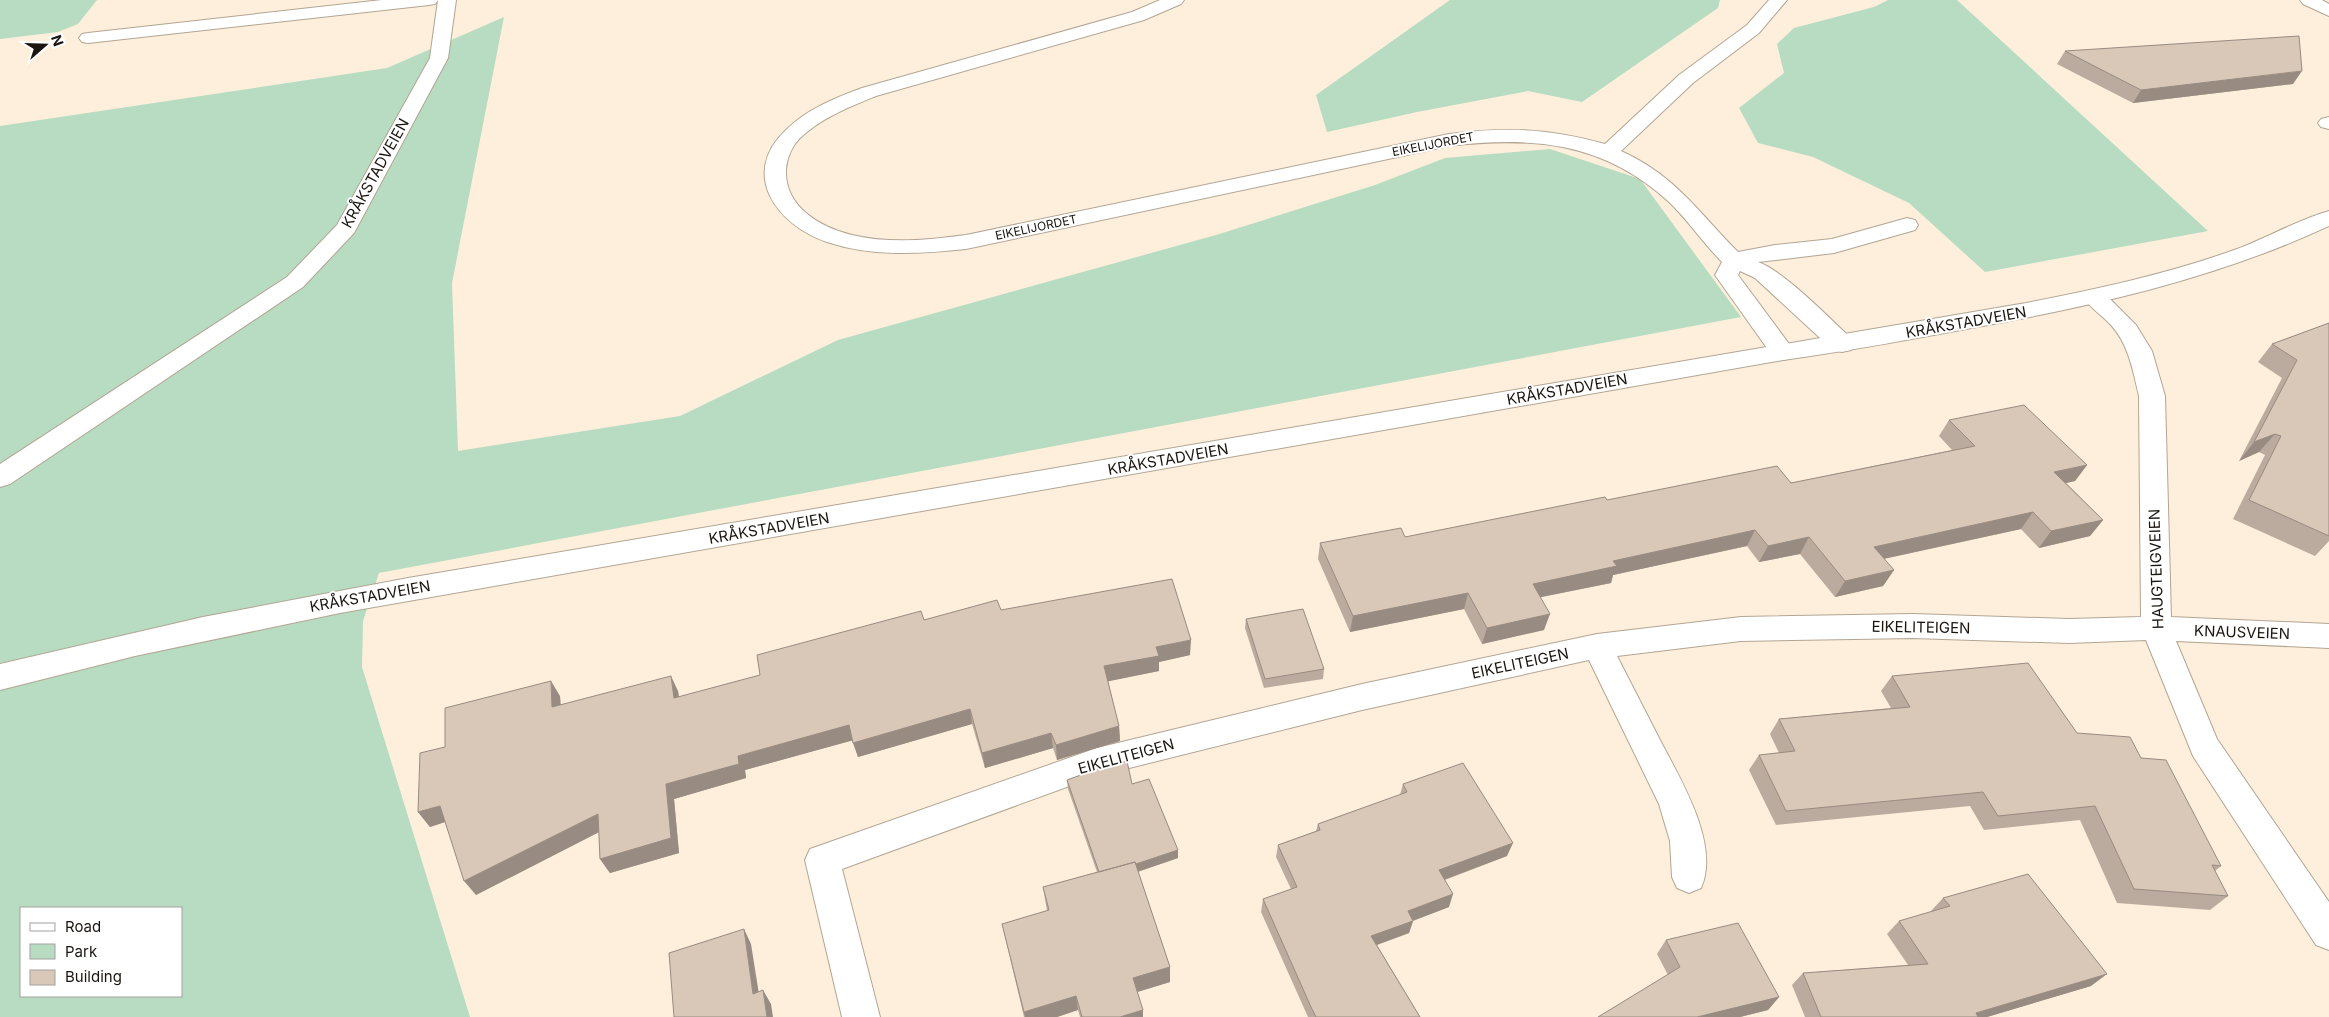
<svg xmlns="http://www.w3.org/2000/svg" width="2329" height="1017" font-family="Inter,sans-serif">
	<rect width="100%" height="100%" fill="#fdefdc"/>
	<path fill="#b7dcc2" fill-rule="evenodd" d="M0,0H97L78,24L58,32L0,39Z
		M1450,0H1720L1718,8L1582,102L1528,91L1417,112L1327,132L1316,95Z
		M1888,0H1957L2208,231L1985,272L1909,203L1813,157L1758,143L1739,108L1784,73L1777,44L1794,28L1874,7Z
		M504,17L452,283L458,451L680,416L838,340L1216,235L1375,185L1445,158L1550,149L1640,179L1741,317L379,573L363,621L362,667L470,1017H0V126L387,68ZM21,908H181V996H21Z"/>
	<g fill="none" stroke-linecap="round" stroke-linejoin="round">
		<defs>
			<path id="minor" d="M382,0H438L435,4L429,5L88,43L82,42L79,38L82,34L88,33Z
				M438,0H456L448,58L354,233L303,287L10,484L0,487V464L287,277L337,225L430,58Z
				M1160,0H1184L1181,4L1144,20L876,96C849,107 821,118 800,138C792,146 787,158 786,169C784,207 820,227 852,235C890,244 928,240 966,235L1449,134C1507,127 1548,128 1605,144L1679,75L1747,25L1769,0H1787L1759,33L1693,83L1621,151C1675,175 1699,213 1738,252L1775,245L1832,239L1907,218L1915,220L1918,225L1915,230L1834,253L1758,262C1784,271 1829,318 1851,338L1854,344L1851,350L1842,352L1833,350L1755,278L1740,271L1738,275L1795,352L1792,358L1783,360L1774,358L1715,275L1722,262C1703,243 1688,220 1669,202C1604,142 1533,136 1449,146L966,249C919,254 872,257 827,242C777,225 739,174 786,130C807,109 835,98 862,88L1132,12Z
				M2300,0H2322L2329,4V16L2303,4Z
				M2329,117V129L2321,127L2318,123L2321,119Z
				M2095,290L2103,292L2136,325L2152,351L2165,396L2171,617L2329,624V648L2176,641L2217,739L2329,902V950L2316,945L2193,756L2146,640L2069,643L1913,638L1741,641L1617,656C1631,683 1645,711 1659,738C1679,777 1721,844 1701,888L1689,893L1677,888L1672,877L1670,841L1659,804L1589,660L1362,710L1097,776L842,869L880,1017H842L805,860L810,849L1097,748L1362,684L1597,634L1741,617L1913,614L2069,619L2141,617L2139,396C2133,371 2129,345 2111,325C2102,315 2090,308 2083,297L2087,292Z"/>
			<path id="major" d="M2329,211V226C2217,278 2098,305 1977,327C1913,339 1848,351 1783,360L340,613L135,656L0,690V664L203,617L408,578L2026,303C2097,289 2168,274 2237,249C2266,238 2300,219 2329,211Z"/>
		</defs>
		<use href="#minor" stroke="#b2a593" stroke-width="2"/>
		<use href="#major" stroke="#b2a593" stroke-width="2"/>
		<use href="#minor" fill="#fff" fill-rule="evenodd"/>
		<use href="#major" fill="#fff" fill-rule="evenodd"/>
	</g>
	<path fill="#bbab9e" d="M2065,51L2293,84L2133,103L2057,64Z
		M2329,323V541L2315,556L2233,519L2265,455L2259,452L2239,461L2282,378L2258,362L2272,344Z
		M1949,420L2087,465L2075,481L2066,483L2103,520L2090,536L2039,548L2021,529L1884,559L1894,570L1883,586L1835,597L1800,554L1759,562L1747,546L1613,575L1611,583L1540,597L1544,630L1482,644L1464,609L1350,632L1318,559L1320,543L1405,537L1607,500L1791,483L1952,450L1939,436Z
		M1001,610L1190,655L1159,662V671L1108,681L1119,726L1120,741L1057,760L1053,748L985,768L972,724L858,757L853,740L745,770L746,778L674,799L679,853L610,873L600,859L599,832L476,895L445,822L430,827L418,812L445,747L560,696L561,705L678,691L679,697L760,675L924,620Z
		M1246,619L1324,669L1323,679L1264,688L1245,628Z
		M1892,676L2077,733L2141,758L2221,866L2215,871L2228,896L2210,910L2117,903L2080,820L1984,830L1970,806L1776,825L1749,770L1759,755L1779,753L1770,734L1779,719L1891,708L1881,691Z
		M1067,780L1132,784L1178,850V858L1138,872L1170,967V982L1137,992L1143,1010V1017H1080L1078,1010L1057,1017H1024L1002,924L1047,911L1043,887L1097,872L1068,789Z
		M1403,784L1507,856L1445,880L1449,907L1413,921L1409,933L1377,945L1420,1017H1308L1261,912L1263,899L1291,889L1276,857L1278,845L1316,831L1318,824L1400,795Z
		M1943,898L2091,986L1987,1017H1805L1792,985L1803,973L1908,965L1887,934L1899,921L1932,912L1931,911Z
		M1666,940L1779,997L1768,1010L1740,1017H1598L1668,975L1657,954Z"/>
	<path fill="#988b81" d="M2302,71L2293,84L2133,103L2141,90Z
		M2275,434L2259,452L2239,461L2254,442Z
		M2087,465L2075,481L2042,488L2054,472Z
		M2033,512L2021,529L1864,563L1874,547Z
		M2103,520L2090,536L2039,548L2051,531Z
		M1755,530L1747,546L1613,575L1611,583L1527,600L1533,584L1613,561Z
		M1809,537L1800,554L1759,562L1768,546Z
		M1894,570L1883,586L1835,597L1845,581Z
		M1468,593L1464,609L1350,632L1353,616Z
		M1550,614L1544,630L1482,644L1487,628Z
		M1191,640L1190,655L1159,662V671L1105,682L1104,666L1156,647Z
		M671,676L678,691L681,713L674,698Z
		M551,681L560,696L561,722L552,707Z
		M970,709L972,724L858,757L853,743Z
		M849,725L854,740L745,770L746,778L674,799L679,853L610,873L600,859L666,784L738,756Z
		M1119,726L1120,741L1057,760L1056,745Z
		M1051,733L1053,748L985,768L982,753Z
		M440,806L451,820L430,827L418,812Z
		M598,814L607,828L476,895L464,881Z
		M1513,843L1507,856L1435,883L1439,870Z
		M1178,850V858L1101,884V876Z
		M1453,894L1449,907L1404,924L1408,911Z
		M1413,921L1409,933L1368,948L1371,936Z
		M744,929L751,944L761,1007L753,994Z
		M1170,967V982L1134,993L1133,978Z
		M2107,974L2091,986L1987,1017H1971L1976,1013Z
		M763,990L771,1004L773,1017H767Z
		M1076,996L1078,1010L1057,1017H1025L1024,1012Z
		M1779,997L1768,1010L1740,1017H1697Z
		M1143,1010V1017H1120Z"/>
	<path fill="#d9c7b8" stroke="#988b81" d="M2299,36L2302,71L2141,90L2065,51Z
		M2329,323V536L2249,500L2281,436L2275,434L2254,442L2297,360L2272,344Z
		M2024,405L2087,465L2054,472L2103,520L2051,531L2033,512L1874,547L1894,570L1845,581L1809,537L1768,546L1755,530L1613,561L1617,566L1533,584L1550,614L1487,628L1468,593L1353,616L1320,543L1401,528L1405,537L1605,497L1607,500L1777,466L1791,483L1975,446L1949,420Z
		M1172,579L1191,640L1156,647L1159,656L1104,666L1119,726L1056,745L1051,733L982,753L970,709L853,743L849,725L738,756L739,764L666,784L671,838L600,859L598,814L464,881L440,806L418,812L420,753L445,747V708L551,681L552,707L671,676L674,698L760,675L757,655L921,611L924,620L997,600L1001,610Z
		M1303,609L1324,669L1265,679L1246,619Z
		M2028,663L2077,733L2130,737L2141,758L2166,760L2221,866L2212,865L2228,896L2134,889L2095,806L1998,816L1983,792L1786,811L1759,755L1795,751L1779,719L1910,707L1892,676Z
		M1127,761L1132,784L1149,779L1178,850L1136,864L1135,862L1099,872L1067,780L1097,769Z
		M1463,763L1513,843L1439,870L1453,894L1408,911L1413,921L1371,936L1420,1017H1316L1311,1007L1263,899L1297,887L1278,845L1320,830L1318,824L1407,792L1403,784Z
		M1135,862L1170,967L1133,978L1143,1010L1120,1017H1082L1076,996L1024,1012L1002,924L1049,910L1043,887Z
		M2028,874L2107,974L1976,1013L1978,1017H1821L1803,973L1928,964L1899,921L1950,906L1943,898Z
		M1738,923L1779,997L1697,1017H1598L1680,967L1666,940Z
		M744,929L753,994L763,990L767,1017H674L669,953Z"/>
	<g text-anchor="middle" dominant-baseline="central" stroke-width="4" stroke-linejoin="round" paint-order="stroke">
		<g font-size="12" fill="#1a150f" stroke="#fff">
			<text transform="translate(1433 144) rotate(-11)">EIKELIJORDET</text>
			<text transform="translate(1036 227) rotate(-12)">EIKELIJORDET</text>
		</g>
		<g font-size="15" fill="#1a150f" stroke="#fff">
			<text transform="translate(375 173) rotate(-61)">KRÅKSTADVEIEN</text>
			<text transform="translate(1966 322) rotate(-10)">KRÅKSTADVEIEN</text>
			<text transform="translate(1567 389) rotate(-10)">KRÅKSTADVEIEN</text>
			<text transform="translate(1168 459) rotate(-10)">KRÅKSTADVEIEN</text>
			<text transform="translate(769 528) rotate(-10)">KRÅKSTADVEIEN</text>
			<text transform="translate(2156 569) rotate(-92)">HAUGTEIGVEIEN</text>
			<text transform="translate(370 596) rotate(-10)">KRÅKSTADVEIEN</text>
			<text transform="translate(1921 627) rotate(1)">EIKELITEIGEN</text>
			<text transform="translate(2242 632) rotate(2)">KNAUSVEIEN</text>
			<text transform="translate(1520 663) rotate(-12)">EIKELITEIGEN</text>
			<text transform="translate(1126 756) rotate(-15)">EIKELITEIGEN</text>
		</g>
	</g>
	<rect x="20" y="907" width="162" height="90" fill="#ffffff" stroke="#a3a19f"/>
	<rect x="30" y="923" width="25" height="8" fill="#ffffff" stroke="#a3a19f"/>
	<text x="65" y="932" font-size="15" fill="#1a150f">Road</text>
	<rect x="30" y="944" width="25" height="15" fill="#b7dcc2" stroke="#a3a19f"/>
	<text x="65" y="957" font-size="15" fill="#1a150f">Park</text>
	<rect x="30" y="970" width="25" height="15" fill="#d9c7b8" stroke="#a3a19f"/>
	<text x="65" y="982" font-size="15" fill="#1a150f">Building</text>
	<g transform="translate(45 45) rotate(70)" stroke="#ffffff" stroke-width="4" paint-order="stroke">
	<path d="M0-4L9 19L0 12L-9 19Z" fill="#1a150f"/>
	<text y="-8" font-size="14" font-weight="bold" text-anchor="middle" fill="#1a150f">N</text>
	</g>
</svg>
